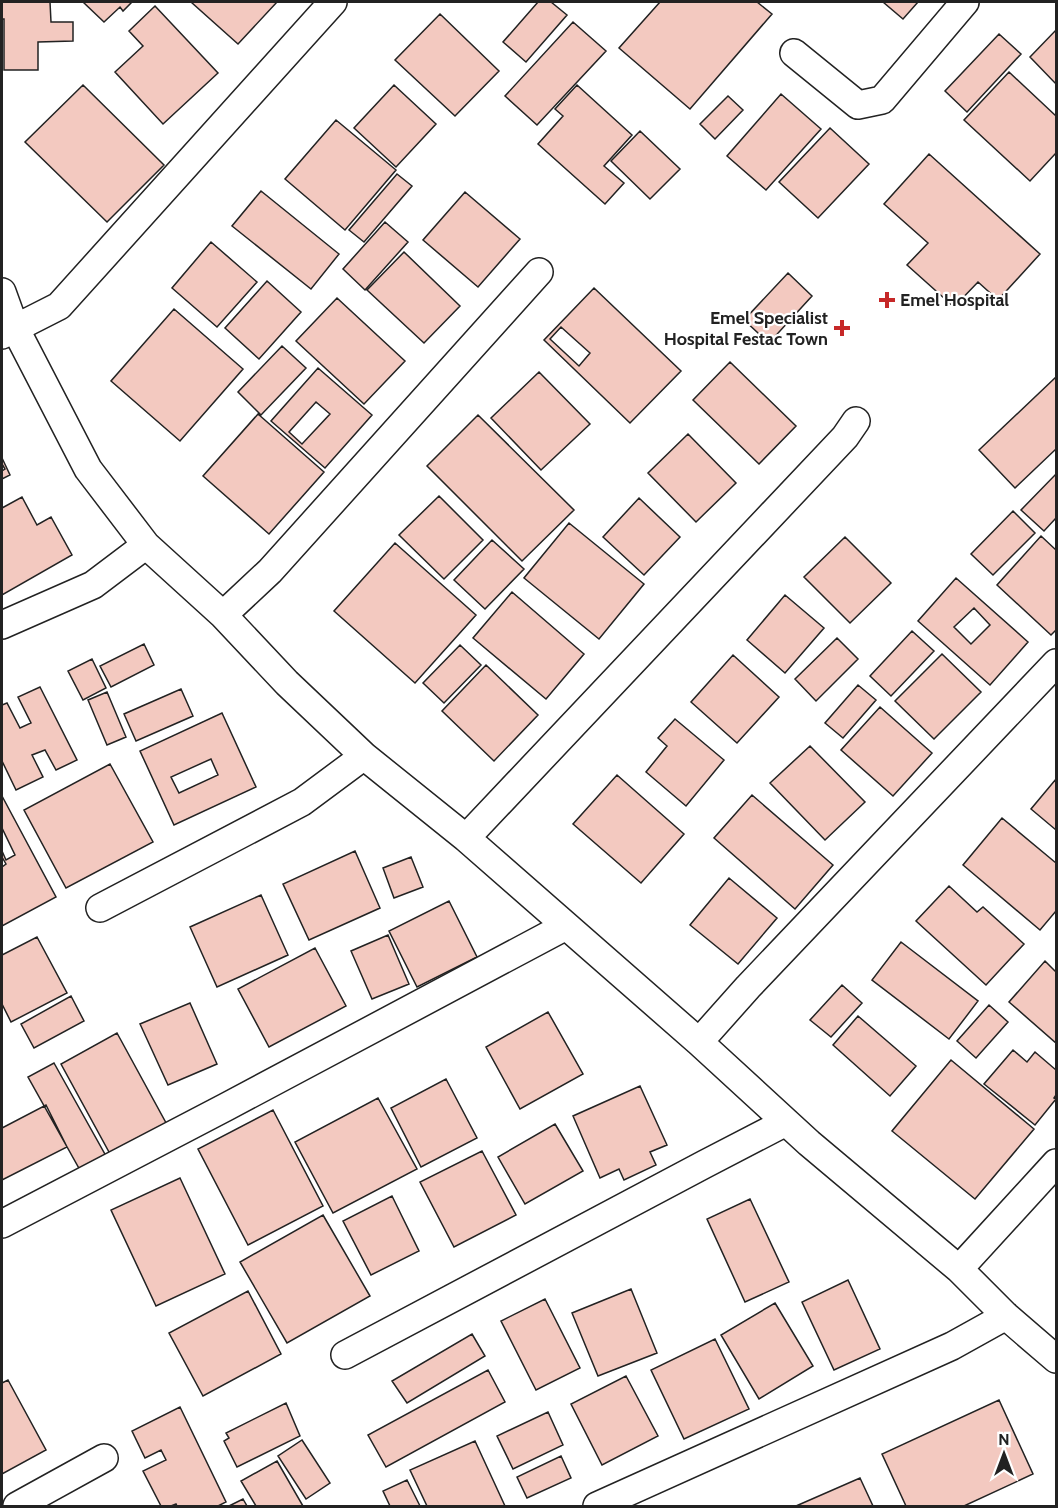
<svg xmlns="http://www.w3.org/2000/svg" width="1058" height="1508" font-family="Cabin,sans-serif">
	<rect width="100%" height="100%" fill="#fff"/>
	<path fill="#f3c9c0" stroke="#222" stroke-width="1.5" fill-rule="evenodd" d="M2,2H50L51,22H73V41L38,42V70H4V19H2Z
		M83,2H132L123,11L120,7L104,22Z
		M191,2H277L238,44Z
		M538,2H551L567,15L526,62L503,42Z
		M660,2H757L772,14L690,109L619,48Z
		M883,2H918L903,19Z
		M155,6L218,73L163,124L115,72L143,46L129,31Z
		M440,14L499,71L455,116L395,60Z
		M573,22L606,51L537,125L505,96Z
		M1056,30V84L1030,57Z
		M999,34L1021,54L967,112L945,91Z
		M1009,72L1056,116V153L1030,181L964,120Z
		M83,85L164,165L107,222L25,142Z
		M394,85L436,124L396,167L354,128Z
		M577,85L632,135L604,166L624,183L605,204L538,144L563,116L555,109Z
		M781,94L821,129L766,190L727,156Z
		M728,96L743,110L715,139L700,124Z
		M336,120L396,170L345,230L285,179Z
		M830,128L869,164L818,218L779,182Z
		M640,131L680,169L650,199L611,161Z
		M929,154L1040,254L998,300L978,282L954,307L907,265L928,243L884,204Z
		M397,174L412,186L364,242L349,230Z
		M261,191L339,254L311,289L232,226Z
		M465,192L520,239L478,287L423,240Z
		M385,222L408,242L365,290L343,269Z
		M211,242L257,282L217,327L172,288Z
		M404,252L460,306L424,343L367,290Z
		M788,273L812,296L769,343L744,320Z
		M267,281L301,312L259,359L225,328Z
		M594,288L681,371L630,423L544,340ZM561,327L590,353L579,366L550,339Z
		M337,298L405,361L364,404L296,341Z
		M174,309L243,369L180,441L111,381Z
		M282,346L306,368L261,415L238,392Z
		M730,362L796,426L759,464L693,400Z
		M318,368L372,415L325,468L271,421ZM316,402L330,414L302,444L289,432Z
		M539,372L590,424L541,470L491,418Z
		M1056,377V449L1015,488L979,450Z
		M258,414L324,472L269,534L203,476Z
		M478,415L574,510L522,561L427,466Z
		M688,434L736,483L696,522L648,473Z
		M2,458L10,475L2,479V471L5,469L2,464Z
		M1056,474V518L1044,531L1021,510Z
		M439,496L483,540L444,579L399,535Z
		M22,497L37,525L51,517L72,555L2,595V508Z
		M639,498L680,537L644,575L603,537Z
		M1013,511L1035,533L993,575L971,554Z
		M569,523L644,584L599,639L524,578Z
		M1041,536L1056,550V630L1051,635L997,585Z
		M845,537L891,583L850,623L804,577Z
		M492,540L524,569L485,609L454,580Z
		M395,543L476,615L415,683L334,611Z
		M956,578L1028,642L990,685L918,621ZM974,608L990,625L971,644L954,627Z
		M512,592L584,654L546,699L473,638Z
		M785,595L824,628L785,673L747,640Z
		M912,631L934,651L891,696L870,676Z
		M837,638L858,659L816,701L795,679Z
		M144,644L154,665L111,687L100,666Z
		M460,645L481,665L444,703L423,683Z
		M942,654L981,692L934,739L895,701Z
		M733,655L779,697L737,743L691,702Z
		M92,659L106,688L83,700L68,671Z
		M486,665L538,715L494,761L442,711Z
		M858,685L876,700L843,738L825,723Z
		M40,687L77,760L56,770L45,750L32,755L43,777L16,790L2,761V705L7,703L20,728L31,723L18,697Z
		M181,689L193,716L136,741L124,714Z
		M107,692L126,737L107,745L88,700Z
		M880,707L932,753L893,796L841,750Z
		M222,713L256,787L174,825L140,751ZM211,759L218,775L179,793L171,777Z
		M675,719L724,760L686,806L646,772L667,746L658,738Z
		M810,746L865,802L825,840L770,783Z
		M110,764L153,842L66,888L24,810Z
		M617,775L684,834L641,883L573,824Z
		M1056,779V830L1031,809Z
		M752,795L833,865L795,909L714,838Z
		M2,796L56,897L2,926V867L6,864L2,857V851L6,860L15,855L2,828Z
		M1002,818L1056,863V911L1040,930L963,865Z
		M355,851L380,908L309,940L283,884Z
		M411,857L423,887L394,898L383,868Z
		M729,878L777,918L738,964L690,925Z
		M949,886L977,912L983,907L1024,944L986,985L916,921Z
		M261,895L288,955L217,987L190,927Z
		M449,901L477,957L417,987L389,931Z
		M388,935L409,984L372,999L351,951Z
		M37,937L67,993L11,1022L2,1004V955Z
		M901,942L978,1001L949,1039L872,980Z
		M315,948L346,1006L269,1047L238,989Z
		M1045,961L1056,972V1043L1009,1002Z
		M842,985L862,1003L831,1037L810,1020Z
		M71,996L84,1021L34,1048L21,1024Z
		M190,1003L217,1064L168,1085L140,1024Z
		M989,1005L1008,1022L976,1058L957,1041Z
		M548,1012L583,1074L520,1109L486,1047Z
		M858,1016L916,1066L890,1096L833,1045Z
		M117,1033L171,1132L115,1163L61,1064Z
		M1013,1050L1027,1062L1035,1052L1056,1070V1095L1054,1098L1056,1099L1035,1125L984,1084Z
		M951,1060L1034,1129L975,1199L892,1131Z
		M54,1063L111,1165L85,1179L28,1077Z
		M446,1079L477,1138L421,1167L391,1108Z
		M640,1086L667,1145L650,1152L656,1165L624,1180L619,1169L600,1178L573,1116Z
		M378,1098L417,1169L333,1213L295,1142Z
		M46,1105L67,1147L2,1180V1128Z
		M273,1110L323,1206L248,1245L198,1149Z
		M555,1124L583,1171L525,1204L498,1157Z
		M482,1151L516,1215L454,1247L420,1182Z
		M180,1178L225,1274L156,1306L111,1210Z
		M392,1196L419,1251L371,1275L343,1221Z
		M750,1199L789,1282L745,1302L707,1219Z
		M323,1215L370,1296L287,1343L240,1262Z
		M848,1280L880,1349L834,1370L802,1302Z
		M631,1289L657,1353L598,1376L572,1313Z
		M248,1291L281,1354L203,1396L169,1333Z
		M545,1299L580,1368L536,1390L501,1321Z
		M775,1303L813,1366L759,1399L721,1335Z
		M472,1334L485,1356L407,1403L392,1381Z
		M715,1339L749,1409L684,1439L651,1370Z
		M488,1370L505,1402L386,1467L368,1435Z
		M626,1376L658,1436L602,1465L571,1404Z
		M8,1380L46,1450L2,1474V1383Z
		M999,1400L1033,1474L964,1506H906L882,1454Z
		M286,1403L300,1436L237,1467L224,1441L229,1438L226,1433Z
		M180,1407L226,1502L218,1506H177L176,1504L171,1506H161L143,1471L166,1460L161,1450L145,1458L132,1431Z
		M548,1412L563,1445L513,1469L497,1436Z
		M302,1440L330,1483L306,1499L278,1456Z
		M475,1441L505,1506H427L410,1470Z
		M561,1456L571,1478L527,1498L517,1477Z
		M277,1461L303,1506H256L241,1481Z
		M860,1478L873,1506H796Z
		M407,1480L420,1506H390L383,1491Z
		M243,1499L247,1506H229Z"/>
	<g fill="none" stroke-linecap="round" stroke-linejoin="round">
		<defs>
			<path id="street" d="M794,53L858,105L882,100L965,2
				M2,292L15,328L88,469L146,545L223,615L287,683L364,756L466,838L699,1042L809,1143L959,1269L1006,1316L1056,1359
				M2,335L59,306L333,2
				M223,615L270,571L539,272
				M2,625L93,585L146,545
				M466,838L845,437L856,421
				M100,908L302,802L364,756
				M699,1042L748,987L1056,663
				M2,1224L226,1107L566,926
				M959,1269L1056,1163
				M345,1355L705,1164L786,1122
				M17,1506L104,1458
				M597,1506L952,1346L1006,1316"/>
		</defs>
		<use href="#street" stroke="#222" stroke-width="30"/>
		<use href="#street" stroke="#fff" stroke-width="27"/>
	</g>
	<g fill="#c62828" stroke="#fff" stroke-width="2">
		<path d="M884 291h6v6h6v6h-6v6h-6v-6h-6v-6h6z"/>
		<path d="M839 319h6v6h6v6h-6v6h-6v-6h-6v-6h6z"/>
	</g>
	<g text-anchor="middle" dominant-baseline="central" stroke-width="4.5" stroke-linejoin="round" paint-order="stroke">
		<g font-size="18" font-weight="bold" fill="#222" stroke="#fff" text-anchor="start">
			<text x="900" y="300">Emel Hospital</text>
			<text x="828" y="318" text-anchor="end">Emel Specialist<tspan x="828" dy="21">Hospital Festac Town</tspan></text>
		</g>
	</g>
	<rect width="1058" height="1508" fill="none" stroke="#222222" stroke-width="6"/>
	<g transform="translate(1004 1454)" stroke="#ffffff" stroke-width="4.5" paint-order="stroke">
	<path d="M0-4.5L10 22L0 15L-10 22Z" fill="#222222"/>
	<text y="-9" font-size="16" font-weight="bold" text-anchor="middle" fill="#222222">N</text>
	</g>
</svg>
